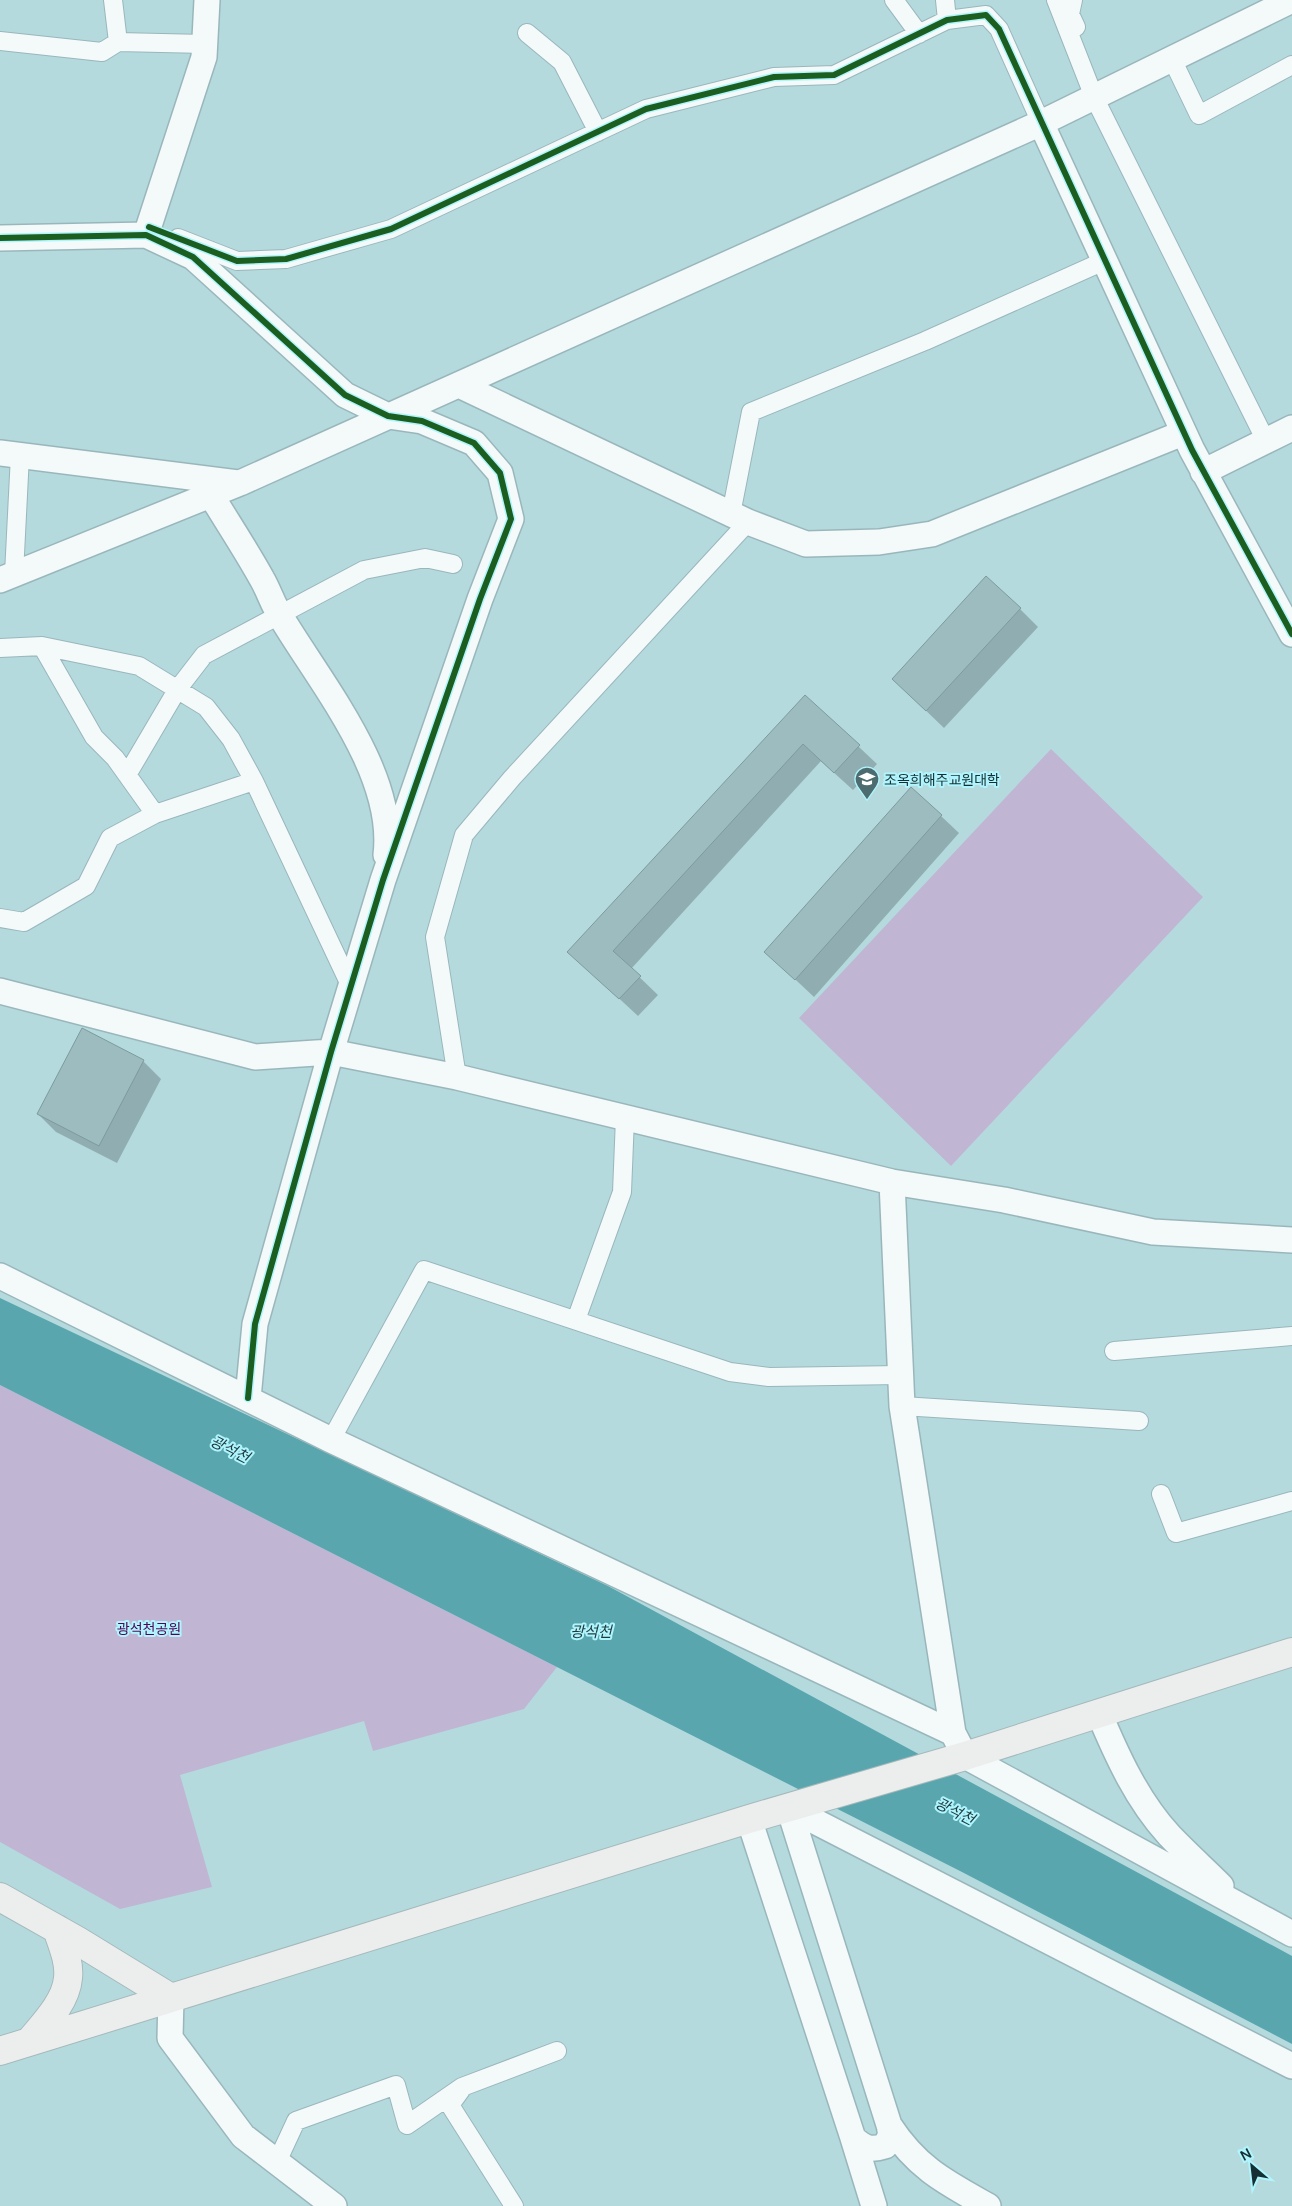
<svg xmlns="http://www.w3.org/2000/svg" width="1292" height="2206" font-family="Manrope,'Noto Sans KR',sans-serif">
	<rect width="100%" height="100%" fill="#b4dade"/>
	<path fill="#c0b6d4" d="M1051,749L1203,897L951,1166L799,1018Z
		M0,1385L557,1667L524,1709L373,1751L364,1721L180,1775L212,1887L120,1909L0,1842Z"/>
	<path fill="#59a6ae" d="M0,1298L608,1586L1292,1956V2044L962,1872L0,1385Z"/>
	<path fill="#0003" d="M1020,609L1038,627L944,728L893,679Z
		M805,696L877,764L853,790L821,761L631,969L658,995L638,1016L569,952Z
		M941,816L959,833L814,997L766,952Z
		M143,1061L161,1079L117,1163L56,1132L38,1114Z"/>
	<path fill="#9dbcbf" stroke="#7d9b9e" d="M986,576L1021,608L926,711L892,679Z
		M805,695L860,745L834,773L803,744L613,951L641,976L619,999L567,952Z
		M911,787L942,815L795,980L764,952Z
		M82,1028L144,1060L99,1146L37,1114Z"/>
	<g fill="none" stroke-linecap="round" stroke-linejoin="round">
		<defs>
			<path id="street" d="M113,0L118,42
				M894,0L919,34
				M945,0L947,20
				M1056,0L1094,97L1266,441
				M1073,0L1070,14L1076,27
				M527,33L562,62L598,132
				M0,41L102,52L118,42L205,44
				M1172,59L1199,115L1292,65
				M178,238L237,261L286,259L391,229L646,109L774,77L834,75L947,20L986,15L999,29L1041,123
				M731,514L751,412L925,341L1104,261
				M14,574L20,455
				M42,646L94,737L115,758L155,814
				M0,648L42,646L139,666L206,707L231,739L254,781L351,987
				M127,775L177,690L204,655L364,570L425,558L453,564
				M0,918L24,922L86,886L110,838L155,814L254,781
				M457,1077L435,937L464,835L512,778L748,522
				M576,1320L622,1192L625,1118
				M1114,1351L1292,1336
				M902,1406L1139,1421
				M331,1440L424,1270L730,1372L769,1377L899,1375
				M1161,1494L1176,1533L1292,1501
				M461,2090L450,2105L514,2206
				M277,2162L296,2121L396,2085L407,2125L462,2087L557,2051"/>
			<path id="secondary" d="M1041,123L1192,450L1292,634
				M146,235L204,57L207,0
				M0,238L146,235L193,257L345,395L388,416L422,421L474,443L500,473L511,519L480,599L383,880L331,1052L255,1324L248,1398
				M459,385L748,522L806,544L879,542L932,534L1183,433
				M0,453L238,483
				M1203,472L1292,428
				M211,495C228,523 246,550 262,579C269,591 273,605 281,617C321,684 396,773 386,855
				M0,580L240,483L1041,123L1292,0
				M0,991L255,1057L331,1052L457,1077L892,1182L1004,1200L1153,1232L1292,1240
				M892,1182L902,1406L953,1733
				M0,1276L331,1440L953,1733L965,1756L1292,1934
				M1099,1713C1117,1756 1137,1800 1169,1835C1186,1853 1204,1869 1221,1886
				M789,1808L1292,2066
				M749,1819L853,2138C864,2148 870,2151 885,2146L891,2135L889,2125L789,1808
				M171,1998L170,2038L243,2136L334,2206
				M889,2125C917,2168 945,2182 988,2206
				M853,2138L874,2206"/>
			<path id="primary" d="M0,1897L78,1941L171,1998
				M30,2041C44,2024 66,2002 68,1978C70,1962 62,1944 57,1929
				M0,2051L749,1819L965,1756L1292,1652"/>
		</defs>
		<use href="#street" stroke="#99b7bb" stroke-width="20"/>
		<use href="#secondary" stroke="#99b7bb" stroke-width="28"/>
		<use href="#primary" stroke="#a5b9bb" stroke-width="30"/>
		<use href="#street" stroke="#f4f9fa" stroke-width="18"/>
		<use href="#secondary" stroke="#f4f9fa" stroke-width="25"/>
		<use href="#primary" stroke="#eceeed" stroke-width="28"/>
		<defs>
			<path id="cycleway" d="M149,227L237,261L286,259L391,229L646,109L774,77L834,75L947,20L986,15L999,29L1192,450L1292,634
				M0,238L146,235L193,257L345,395L388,416L422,421L474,443L500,473L511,519L480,599L383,880L331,1052L255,1324L248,1398"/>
		</defs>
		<use href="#cycleway" stroke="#b0f5fd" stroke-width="9"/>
		<use href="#cycleway" stroke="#1b5e20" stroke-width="6"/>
	</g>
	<defs>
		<symbol id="university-pin" viewBox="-11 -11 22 30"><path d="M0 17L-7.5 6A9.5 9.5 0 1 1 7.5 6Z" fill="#4c6c70" stroke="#b0f5fd"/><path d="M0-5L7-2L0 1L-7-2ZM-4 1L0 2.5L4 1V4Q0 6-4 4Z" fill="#fff"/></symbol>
	</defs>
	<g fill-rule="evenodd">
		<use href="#university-pin" x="853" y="765" width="28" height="38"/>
	</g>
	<g text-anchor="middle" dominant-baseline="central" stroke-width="4" stroke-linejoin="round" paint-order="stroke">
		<g font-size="14" fill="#143034" stroke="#b0f5fd" text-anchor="start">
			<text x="884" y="779">조옥희해주교원대학</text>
		</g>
		<g font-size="14" fill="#510556" stroke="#b0f5fd">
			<text x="149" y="1628">광석천공원</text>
		</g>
		<g font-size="15" font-style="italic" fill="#1d3a3d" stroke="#b0f5fd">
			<text transform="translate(230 1449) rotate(27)">광석천</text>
			<text x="591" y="1631">광석천</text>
			<text transform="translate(955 1811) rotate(27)">광석천</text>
		</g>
	</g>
	<g transform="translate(1252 2166) rotate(332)" stroke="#b0f5fd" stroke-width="4" paint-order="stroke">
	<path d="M0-4L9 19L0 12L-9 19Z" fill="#143034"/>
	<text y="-8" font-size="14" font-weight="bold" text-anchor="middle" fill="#143034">N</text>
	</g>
</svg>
